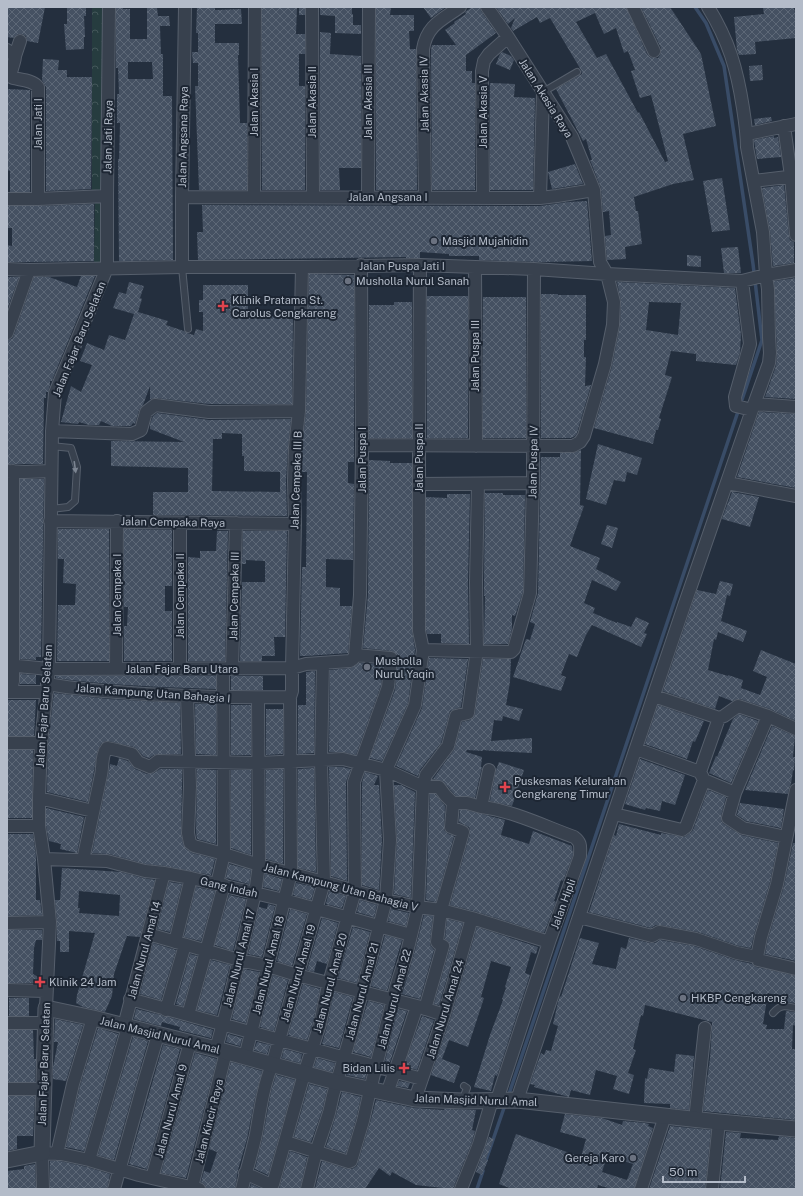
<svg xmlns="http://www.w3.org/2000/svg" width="803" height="1196" font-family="'Public Sans',sans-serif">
	<defs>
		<pattern id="forest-crowns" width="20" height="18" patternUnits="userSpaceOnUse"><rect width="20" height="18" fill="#263c3f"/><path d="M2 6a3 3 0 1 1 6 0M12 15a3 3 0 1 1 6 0" fill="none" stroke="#435659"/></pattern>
		<pattern id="building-cross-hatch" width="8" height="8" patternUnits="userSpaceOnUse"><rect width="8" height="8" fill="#455162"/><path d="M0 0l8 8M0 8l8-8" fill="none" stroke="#5d6877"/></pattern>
	</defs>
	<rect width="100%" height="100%" fill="#242f3e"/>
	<path fill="url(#forest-crowns)" d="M92,7H108L105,195H92Z
		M95,199H105V263H94Z"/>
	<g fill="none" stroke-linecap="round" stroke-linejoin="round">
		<path stroke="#394c67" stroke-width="3.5" d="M508,1097L762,340L753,264L724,66L706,23L695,7
			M485,1163L505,1105
			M477,1189L483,1171"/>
	</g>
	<path fill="url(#building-cross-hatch)" fill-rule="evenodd" d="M7,7H45L38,43L27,41L26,36L22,34H18L13,38L7,37Z
		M67,7H86V16H84L85,37H84V49L66,50L64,24H67Z
		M116,7H123V9H130V39H147V8H157L158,16H169L170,26H160L161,54H163V96H172L173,260L119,261L118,159H119L120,123H117V94H119L118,68H116ZM128,62H152L153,79H128Z
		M262,7H297L296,34H305V54H299V86H305V190H262Z
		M299,7H305V15H299Z
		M320,7H352V14H353V25H361V34L335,33V16L320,15Z
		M376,7H391L390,15H414V31H409L410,49H416L417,190H376Z
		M423,7H446L431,18Z
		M472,7H480L481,11L496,33L466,55V71H472V83H475V190H432L431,50L432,45H456L445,30L455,23L454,22L466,14L465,12Z
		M496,7H626L647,54L650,57L654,58H658L660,55L661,48L641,7H670L701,54L716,126L683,134L694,180L673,184L634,197L636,211H638L642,244L625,247L626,259L607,260L605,236L611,235L609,211L603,212L601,188L590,160H592L586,139L583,141L556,89L582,74L581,70L550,18L540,23L537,17L513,31L511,28L515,18L508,24ZM595,13L604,34L616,28L624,53L628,51L635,70L631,71L640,98L651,95L668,161L665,162L639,112L638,113L606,54L597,58L576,22Z
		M778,7H794L796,19V38L755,42L756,54L739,55L737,50L734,17L764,14L763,8Z
		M197,8H215V10L241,9L242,24H215V43H239V55H238L240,123H247V190H199L195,86H198V63H193L192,52H198V33H196Z
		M320,32L331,33L330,54L361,56V168H339L340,190H320Z
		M502,52L511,56L514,60L510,70L496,64L500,54Z
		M43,59L59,60L58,70H67V77H92L91,189L46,191V87L42,80Z
		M762,65L763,80L750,81L749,66Z
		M490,83L515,84L514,97L535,98L533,190H490Z
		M7,89L30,90V192H10V171L7,170Z
		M771,117L772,121L755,125L754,119Z
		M774,136V138L778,137L781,157L757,159L754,140Z
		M575,164L583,184L552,189L548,172Z
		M722,178L730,230L712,232L703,181Z
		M784,185L789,236L790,240L794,242V263L773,266L770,231L762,188Z
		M587,201L592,261L545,262L479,260V256H449V254L420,252V258H406V257L198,260L197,232H203L202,205L540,206L568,202Z
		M94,204V261L29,262H7V245L12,246V228H7V206H38Z
		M738,247L741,273H724L721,248Z
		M687,255L701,256V267L687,266Z
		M309,274L354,275V462H348V483L354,484L353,560L326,559V587L340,588V606H352L348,653L306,656H300L302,567H306L307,472H302V448L306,411Z
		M81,276H95L55,373L52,381H50V385L48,392H46V398H44L43,464H7V340L12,339L14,335L34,277H49L77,287Z
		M7,277H19L7,310Z
		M796,278V399L765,397L776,366L777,354L774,281Z
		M129,282L144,286L140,298L142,299L138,312L168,321L166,325L184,331L187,333L194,335L196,329L203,331V312H199V300H203V285H248V314L293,318L292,404H209L156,398L150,399V386L143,405L139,410L135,424L133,423L131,426H112L101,421L99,425H89L79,422L78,424L61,422L71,386L81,392L92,365L80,361L87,343L104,350L109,335L125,340L134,314L113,308L119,292L126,294Z
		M617,282L735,288L741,335L740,353L736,365L696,361V354L671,351L665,375L672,377L659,418L661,419L658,430H656L653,444L594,428L612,366L620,326L621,302ZM649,302L681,303L678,335L646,330Z
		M541,294H558V295H586V340H584V357H586L585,386L591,385L577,433L575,436L571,438H541Z
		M427,296H468V438H427Z
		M483,297H526V438H483Z
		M394,302H412V438H369V305H394Z
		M759,412L796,414V488L737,477Z
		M157,413L209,420L291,419L288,447L286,481L287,516L153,515V492H188V468L111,466V441L184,442L150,429V424L153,416ZM222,433L242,434V456H244V471L280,472V492L212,491L213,439H222Z
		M598,444L642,458L637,475L627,472L625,482L614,480L606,505L586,499Z
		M581,450L580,505L584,506L570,546L600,558L596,569L621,582L616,591L592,580L584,603L595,608L593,613L617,623V622L631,627L636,617L649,623L644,633L647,634L641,647L592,625L586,635L577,657L569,654L561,675L566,677L561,691L513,677L526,639L530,640L535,624L530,622L538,593L541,457H560V453H573Z
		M369,460L390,461V463H412V631L415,650L408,703L382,761L370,758L395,690L398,658V655L392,651L363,648L368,595Z
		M20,479H44L41,657H36V660L20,659Z
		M732,492L759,497L750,527L722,519Z
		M485,493H503V495H525L523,592L515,616L512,615V629L508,644H484L485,596H484V582Z
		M447,494H470L468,582L469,644L441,643V634H427L426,630V497L447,498Z
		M607,525L618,528L612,548L601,544Z
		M58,529H109V661H57L58,605H75L76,584L63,583L64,559H58Z
		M124,529L172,530V586H165V611H172V661H124V626H127L128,607H124Z
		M217,531H228L225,661H188V557L200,558V551H216Z
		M243,531H287L285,637H274L275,656H262V661H240L242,582H265V561L246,560V564H242Z
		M720,581L733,584L730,596L727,595L721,621L747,631L743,642L718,632L716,640L714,639L708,670L728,676V675L743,680L741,688L760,695L767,677L753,671L761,650L796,664V721L770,709L740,699H737L732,701L719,696L715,709L663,691L697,590L716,594Z
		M429,658L468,659L461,707L450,711L441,743L420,770L418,776L396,766L422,708Z
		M483,659H511L510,682L506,705L523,709L519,721L503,716L502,721L494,720L491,741L532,738V753L493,751L483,750V751L467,750L466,752L482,757L481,767H482L475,798L467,796H456L443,781L433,779L454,750L462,722L470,720L473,718L475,714Z
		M359,663L383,665L381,685L356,755L343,752H329L330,670L351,668Z
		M315,671L314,753L298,754V705H306V672Z
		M20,674L36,675V684H20Z
		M56,676H216V689L161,687L110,684L70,680L56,678Z
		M231,676H263V690H231Z
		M54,693L108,699L180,703L181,754H158L154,755L149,758L143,756L138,750L134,747L108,741H105L101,744L97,752L94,771L88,802L47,792L48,744Z
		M7,700H36L34,736H7Z
		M195,704H216V755L196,754Z
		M231,705H251V755H231Z
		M658,705L704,721L695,742L693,741L687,759L645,744Z
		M266,709H283V754L266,755Z
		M739,714L758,721L731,783L709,773L716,756L717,757L733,719Z
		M772,726L795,736L793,757H795L794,771L793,770L791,784L789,788L788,794L745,790Z
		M7,750H33L32,818H7Z
		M119,758L128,761L135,769L147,774L154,773L160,769H182V786L181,833L183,844L186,849L192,853L215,859L211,875L165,866L146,864L109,854L92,853L108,776L110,764L117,766Z
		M640,759L685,775L675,805L662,801L660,811L646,808L645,810L625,804Z
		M499,762L524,770L512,806L490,801L496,770Z
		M329,767H342L351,769L346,782L347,881L331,876Z
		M314,768L316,872L298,868V769Z
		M197,769L216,770V844L197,839L196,832L197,786Z
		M283,769V864L266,859V770Z
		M231,770H251V855L231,848Z
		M365,772L378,776L374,785H379L382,840L379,890L362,885V783Z
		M394,785H401L415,792L411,898L394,894L397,840Z
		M708,790L726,797L721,816V821L724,824L741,835L778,843L770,882L754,935L751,948L739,946L698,932L660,925H656L651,928L589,912L593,900L614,835L616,836L619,824L661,835V833L684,837L690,833L693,830Z
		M430,794H435L445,806L444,826V830L448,834L454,836L436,902L426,900Z
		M740,803L784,809L781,828L746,821L737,815Z
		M46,808L84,817L77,853L60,849L61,844L49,841L46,825Z
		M460,810H466L505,820L501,835L529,844L533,831L572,846L573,855L563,881L561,880L554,901L556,902L544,933L474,911L450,905L470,834V830L469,827L459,822Z
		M7,834H33L36,856V900H40L42,915L7,916Z
		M793,843H796V961L765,954L768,939L784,886Z
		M229,864L251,870L249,884L226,878Z
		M62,868L121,872L143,878L155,880L140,937L127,936L114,974L112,996L105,1012L83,1007L76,1003L77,995L95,933L69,931V952H60V941H57V921L55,900H60ZM79,891L120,895L119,916L79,913L80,908H78Z
		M265,874L282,879L279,891L263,887Z
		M169,882L182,884L170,932L157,929Z
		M296,883L315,887L311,900L293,895Z
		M196,887L215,891L201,941L184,937Z
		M329,891L346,896L342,908L326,904Z
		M229,895L246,899L233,951L215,945Z
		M360,900L377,905L374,917L357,912Z
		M268,904L275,906L262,957L248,954L259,907L267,909Z
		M290,909L307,914L292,966L277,961Z
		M391,909L409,913L406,926L388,921Z
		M424,915L433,916L430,941V945L434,950L420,999L402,994L413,958Z
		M322,918L338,923L327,964L317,961L314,972L307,970Z
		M447,919L463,923L439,1005L434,1004L450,948L449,942L445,939Z
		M353,927L370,932L357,983L338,978Z
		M477,927L538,947L536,954L531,952L525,973L530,975L497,1076L495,1075L491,1091L474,1087L490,1035L503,1000L502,999L506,988L505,987L511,967L491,961L481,997L484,998L468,1047L449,1040L442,1059L460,1066L454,1083L431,1075L451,1017Z
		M7,930H42V940H36L34,948L33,974L40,978V983H7Z
		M385,935L402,940L387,991L371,986Z
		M580,938L599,943L592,964L616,969L621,947L626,949L629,938L650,943H655L660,940L694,946L735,960L752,964L756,967L796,976V1003L786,1002V998L768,993L763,1024L767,1025L766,1029H784L786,1011L796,1012V1026L793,1025L792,1049H796V1120L703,1111L710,1058L712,1029V1022L645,1005L643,1016L641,1015L633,1049L636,1050L628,1073L634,1075L629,1094L613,1089L617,1076L596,1070L590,1095L571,1090L569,1097L534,1087L535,1085L530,1084L541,1053L544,1055L546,1050L551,1051L558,1026L553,1024L558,1002L560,996L561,997Z
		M153,943L176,950L161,1000L140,994Z
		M190,954L197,956L183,1006L176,1004Z
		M211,960L230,965L217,1015L197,1010Z
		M244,969L259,972L246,1023L232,1019Z
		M273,975L288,980L274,1031L260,1027Z
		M303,984L320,989L313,1022L307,1040L288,1035Z
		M334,992L353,997L339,1048L322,1044L327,1026Z
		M9,998H29V1016H9Z
		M368,1001L384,1005L371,1057L353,1052Z
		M136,1009L161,1015L164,1017H168L213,1030L211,1038L179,1030L180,1027L162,1022L161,1026L134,1019Z
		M398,1009L407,1011L390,1062L385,1061Z
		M422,1016L434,1020L417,1070L404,1066Z
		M55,1019L83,1025L66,1081L53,1079V1067L58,1042H54Z
		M98,1028L118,1034L84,1151L66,1147L80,1086Z
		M7,1030H33L34,1059H36L35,1082H7Z
		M228,1034L242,1038L240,1046L226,1042Z
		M133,1037L148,1041L114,1160L98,1155Z
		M257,1042L270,1045L267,1054L254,1050Z
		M163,1045L180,1049L147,1169L129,1164Z
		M284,1049L302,1054L300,1063L282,1058Z
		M195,1053L217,1059L186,1178L161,1173Z
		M676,1054L694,1056L689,1110L670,1108V1104L644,1103L645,1078L647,1079L649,1068L674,1072Z
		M317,1058L335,1063L332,1072L314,1067Z
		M231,1062L262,1071L255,1098L247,1139L238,1170L235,1189H206L204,1184L201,1182L204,1171L210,1173L217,1152L209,1149Z
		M349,1067L367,1072L365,1079L347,1075Z
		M276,1075L295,1080L268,1175L255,1169L263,1136L271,1092Z
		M399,1081L410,1083L408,1088L397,1086Z
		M309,1084L327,1089L322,1111L311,1142L294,1137Z
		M342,1092L361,1097L356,1119L346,1153L326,1147L336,1115Z
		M7,1096H35L33,1136H17V1149L7,1151Z
		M376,1100L414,1108L444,1110V1109L476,1110L472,1130L475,1131L472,1142L453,1189H443V1188L416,1185L392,1172L390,1176L379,1168L365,1189H315L322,1161L347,1169H352L357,1166L370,1123Z
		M565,1114L602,1118L622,1125L623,1121L645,1123L649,1124L648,1126L653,1128L634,1189H611L598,1185L597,1189H512L499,1184L516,1134L581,1157L586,1139L560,1132ZM607,1156L633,1164L627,1180L602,1172Z
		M670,1126L711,1130L705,1189H649Z
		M726,1132L741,1133L740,1138L778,1140L779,1136L796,1138V1189H720Z
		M489,1137L494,1139L486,1159L488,1160L482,1175L476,1172Z
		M290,1151L307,1157L300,1189H279Z
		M50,1161H60L87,1167L110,1174L107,1189H50Z
		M35,1164L36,1189H7V1171L24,1169V1166Z
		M251,1184L262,1189H250Z"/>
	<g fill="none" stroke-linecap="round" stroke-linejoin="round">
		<defs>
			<path id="service" d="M543,92L577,72
				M182,267L188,329
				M51,509L68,507L75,501L77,467L71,448L51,446
				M773,1013C781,1004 785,1006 796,1008
				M462,1101L467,1088L464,1086"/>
			<path id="minor" d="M312,7L313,197
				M633,7L654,51
				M7,50L15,56C15,63 10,70 11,77L13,78C21,80 33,80 38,87V199L107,196
				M15,56L20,41
				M784,126L791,176L796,235
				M747,134L796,124
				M754,181L796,176
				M182,197L540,198L557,196L594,190
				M254,197L255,7
				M368,197L369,7
				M425,198L423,49C427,25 442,20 460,7
				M483,198L482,71L484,61L489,54L508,37
				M540,198L543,92
				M7,199H38
				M182,267V197L185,7
				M475,267L476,446
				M7,269L29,270L182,267H302L420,265L534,269L607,274L742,281L766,275L796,270
				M742,281L750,344L735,397L736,406L752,410
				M7,333L29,270
				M754,404L796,407
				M52,431L132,434L141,430L146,412L155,405L209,412L299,411
				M362,445L573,446L580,442L584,436L605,364L613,325L614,302L607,274L600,262L594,190L572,137L508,37L487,7
				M7,471L25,472L51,471
				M727,483L796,496
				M419,484L533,483
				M50,521L295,524
				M423,650L511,652L514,649L530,593L533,483L534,269
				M355,655L360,595L362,445L361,265
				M7,665L49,669L292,668L306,664L350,661L353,659L355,655
				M180,668V523
				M292,668L295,524L294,481L295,447L299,411L302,267
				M116,669L117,521
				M232,669L236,523
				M47,684C59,686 71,688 83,689C152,696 221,698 290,697
				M7,690L12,686L13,681V471
				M7,692H47
				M187,696L190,786L188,833L190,843L194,846L224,854L259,865L324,882L386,900L418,907L441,910L472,918L549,942
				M654,696L719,718L724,716L738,706L768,716L796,729
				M7,743H41
				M636,749L700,772L704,780L735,793L728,818L743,828L786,837
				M489,770L481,807C511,810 546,827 574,837C582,843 580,847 580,856L549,942L497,1100
				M700,772L719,718
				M796,790L777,884L761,937L757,957L758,960L796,969
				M735,793L768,716
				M39,798L93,811
				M453,803H467L481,807
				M614,814L682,830L686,827L704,780
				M7,826H39
				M44,859L107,861L145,871L164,873L191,878L284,900L411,935
				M83,860C89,831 95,803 101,775C103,767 101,755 107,748L117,750L132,754L138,762L150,767L158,761L259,763L343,759L386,770L419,785L439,787L445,795L453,803
				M217,884L224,854L223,669
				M579,917L652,936L659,932L696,939L737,953L757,957
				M7,923L50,922
				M148,934L239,960L268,966L297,975L417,1006L444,1015
				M175,942L191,878
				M7,990L46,991
				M130,999L188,1015L206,951L224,885
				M46,1008L50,922L44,859L39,826V798L41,743L49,669L52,431L55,393L107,268V196L109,7
				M425,1009L443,946L439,944L437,942L441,910L463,832L451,827L453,803
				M166,1010L185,945
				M188,1015L422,1079
				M7,1023H45
				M124,1026L164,873
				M216,1049L229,1001L255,893L259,865L258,698
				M245,1057L291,873L290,697L292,691V674
				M7,1089H44
				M387,1093L401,1054L417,1006
				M415,1099L444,1015L472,918
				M517,1100L684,606L752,410L769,363L770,353L769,337L768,289L766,275L763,232L747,147C747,134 745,121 743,108C737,69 729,41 708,7
				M695,1120L705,1028
				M286,1142L349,1162L351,1161L363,1121L370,1090L396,987L406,956L418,907L423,786L426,775L448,746L456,716L468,713L477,650L476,582L478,484
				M57,1154L73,1084L93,1018
				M89,1160L128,1027
				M245,1173L271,1185L273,1184L304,1074L320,1024L327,990L355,891L354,782L388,687L391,658L355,655
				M152,1178L190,1043
				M43,1189L42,1153L61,1154L89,1160L139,1175L199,1189
				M114,1189L142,1089L158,1035
				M193,1189L192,1187L226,1052
				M242,1189C246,1171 252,1153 256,1134C260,1111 263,1087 272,1065L324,882L321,761L323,663
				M307,1189L316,1152L329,1113L333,1095L353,1027L386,900L390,840L386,770L415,705L423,650L419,631V445L420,265
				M461,1189L479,1144L492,1100
				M641,1189L665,1116
				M712,1189L719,1122"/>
			<path id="tertiary" d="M7,1160L42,1153L46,1008L93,1018L216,1049L336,1082L415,1099L462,1101L517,1100L719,1122L796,1129"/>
		</defs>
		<use href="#service" stroke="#565f6c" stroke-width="8"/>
		<use href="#minor" stroke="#565f6c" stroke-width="14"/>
		<use href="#tertiary" stroke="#565f6c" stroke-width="17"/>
		<use href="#service" stroke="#38414e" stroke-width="6"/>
		<use href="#minor" stroke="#38414e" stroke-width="12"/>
		<use href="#tertiary" stroke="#38414e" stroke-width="15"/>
	</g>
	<defs><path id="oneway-solid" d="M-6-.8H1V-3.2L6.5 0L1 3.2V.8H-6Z"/></defs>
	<use fill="#7c8592" href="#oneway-solid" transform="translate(75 467) rotate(82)"/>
	<g fill="#6b7280" stroke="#1d2633" stroke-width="1.5">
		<circle cx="434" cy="241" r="4"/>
		<circle cx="348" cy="281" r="4"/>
		<circle cx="367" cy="667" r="4"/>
		<circle cx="683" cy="998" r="4"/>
		<circle cx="633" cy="1158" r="4"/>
	</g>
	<g fill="#e0444e" stroke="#1d2633" stroke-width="1.5">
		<path d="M221 300h4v4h4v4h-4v4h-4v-4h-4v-4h4z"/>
		<path d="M503 781h4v4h4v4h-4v4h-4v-4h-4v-4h4z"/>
		<path d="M38 976h4v4h4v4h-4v4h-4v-4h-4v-4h4z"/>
		<path d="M402 1062h4v4h4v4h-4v4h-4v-4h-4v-4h4z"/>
	</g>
	<g text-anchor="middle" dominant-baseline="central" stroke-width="4" stroke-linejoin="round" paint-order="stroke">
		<g font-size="11" fill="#b4bcc9" stroke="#1d2633">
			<text transform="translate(424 94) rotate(-91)">Jalan Akasia IV</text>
			<text transform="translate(546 98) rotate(58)">Jalan Akasia Raya</text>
			<text transform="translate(254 102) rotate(-90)">Jalan Akasia I</text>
			<text transform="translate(312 102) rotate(-90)">Jalan Akasia II</text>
			<text transform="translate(368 102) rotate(-90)">Jalan Akasia III</text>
			<text transform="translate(483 112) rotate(-90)">Jalan Akasia V</text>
			<text transform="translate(38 124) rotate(-90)">Jalan Jati I</text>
			<text transform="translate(108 137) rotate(-89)">Jalan Jati Raya</text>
			<text transform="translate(183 137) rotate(-89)">Jalan Angsana Raya</text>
			<text x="388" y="197">Jalan Angsana I</text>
			<text x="402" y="266">Jalan Puspa Jati I</text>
			<text transform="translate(79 339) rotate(-68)">Jalan Fajar Baru Selatan</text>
			<text transform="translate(475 356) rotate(-90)">Jalan Puspa III</text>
			<text transform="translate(419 458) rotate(-90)">Jalan Puspa II</text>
			<text transform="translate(362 460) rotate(-90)">Jalan Puspa I</text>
			<text transform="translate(533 462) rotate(-89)">Jalan Puspa IV</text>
			<text transform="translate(296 480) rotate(-88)">Jalan Cempaka III B</text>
			<text transform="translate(173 522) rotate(1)">Jalan Cempaka Raya</text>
			<text transform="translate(117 595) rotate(-90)">Jalan Cempaka I</text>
			<text transform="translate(180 596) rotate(-90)">Jalan Cempaka II</text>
			<text transform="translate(234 596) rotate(-89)">Jalan Cempaka III</text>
			<text x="182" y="669">Jalan Fajar Baru Utara</text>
			<text transform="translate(153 693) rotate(4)">Jalan Kampung Utan Bahagia I</text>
			<text transform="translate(44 706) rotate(-86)">Jalan Fajar Baru Selatan</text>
			<text transform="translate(229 887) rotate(13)">Gang Indah</text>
			<text transform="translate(341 887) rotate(15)">Jalan Kampung Utan Bahagia V</text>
			<text transform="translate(563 904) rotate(-70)">Jalan Hipli</text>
			<text transform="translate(144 950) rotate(-75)">Jalan Nurul Amal 14</text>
			<text transform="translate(239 958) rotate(-76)">Jalan Nurul Amal 17</text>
			<text transform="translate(268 965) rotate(-76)">Jalan Nurul Amal 18</text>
			<text transform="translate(298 973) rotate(-74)">Jalan Nurul Amal 19</text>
			<text transform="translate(330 983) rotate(-75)">Jalan Nurul Amal 20</text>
			<text transform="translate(362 991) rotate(-75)">Jalan Nurul Amal 21</text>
			<text transform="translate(394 999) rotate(-75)">Jalan Nurul Amal 22</text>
			<text transform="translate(445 1009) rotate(-73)">Jalan Nurul Amal 24</text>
			<text transform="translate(160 1035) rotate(14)">Jalan Masjid Nurul Amal</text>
			<text transform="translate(44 1064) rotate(-88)">Jalan Fajar Baru Selatan</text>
			<text transform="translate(476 1100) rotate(2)">Jalan Masjid Nurul Amal</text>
			<text transform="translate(171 1111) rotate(-75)">Jalan Nurul Amal 9</text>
			<text transform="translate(209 1121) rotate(-76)">Jalan Kincir Raya</text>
		</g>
		<g font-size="11" fill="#b4bcc9" stroke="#1d2633" text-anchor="start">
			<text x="442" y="241">Masjid Mujahidin</text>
			<text x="356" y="281">Musholla Nurul Sanah</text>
			<text x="232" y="300">Klinik Pratama St.<tspan x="232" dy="13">Carolus Cengkareng</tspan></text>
			<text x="375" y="661">Musholla<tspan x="375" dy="13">Nurul Yaqin</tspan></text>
			<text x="514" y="781">Puskesmas Kelurahan<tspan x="514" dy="13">Cengkareng Timur</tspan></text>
			<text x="49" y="982">Klinik 24 Jam</text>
			<text x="691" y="998">HKBP Cengkareng</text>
			<text x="395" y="1068" text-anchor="end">Bidan Lilis</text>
			<text x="625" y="1158" text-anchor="end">Gereja Karo</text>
		</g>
	</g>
	<rect width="803" height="1196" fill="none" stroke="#b4bcc9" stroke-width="16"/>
	<path d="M663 1176v6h82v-6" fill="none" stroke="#b4bcc9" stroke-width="2"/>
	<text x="669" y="1176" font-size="12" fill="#b4bcc9" stroke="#1d2633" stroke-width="3" paint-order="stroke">50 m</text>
</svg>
